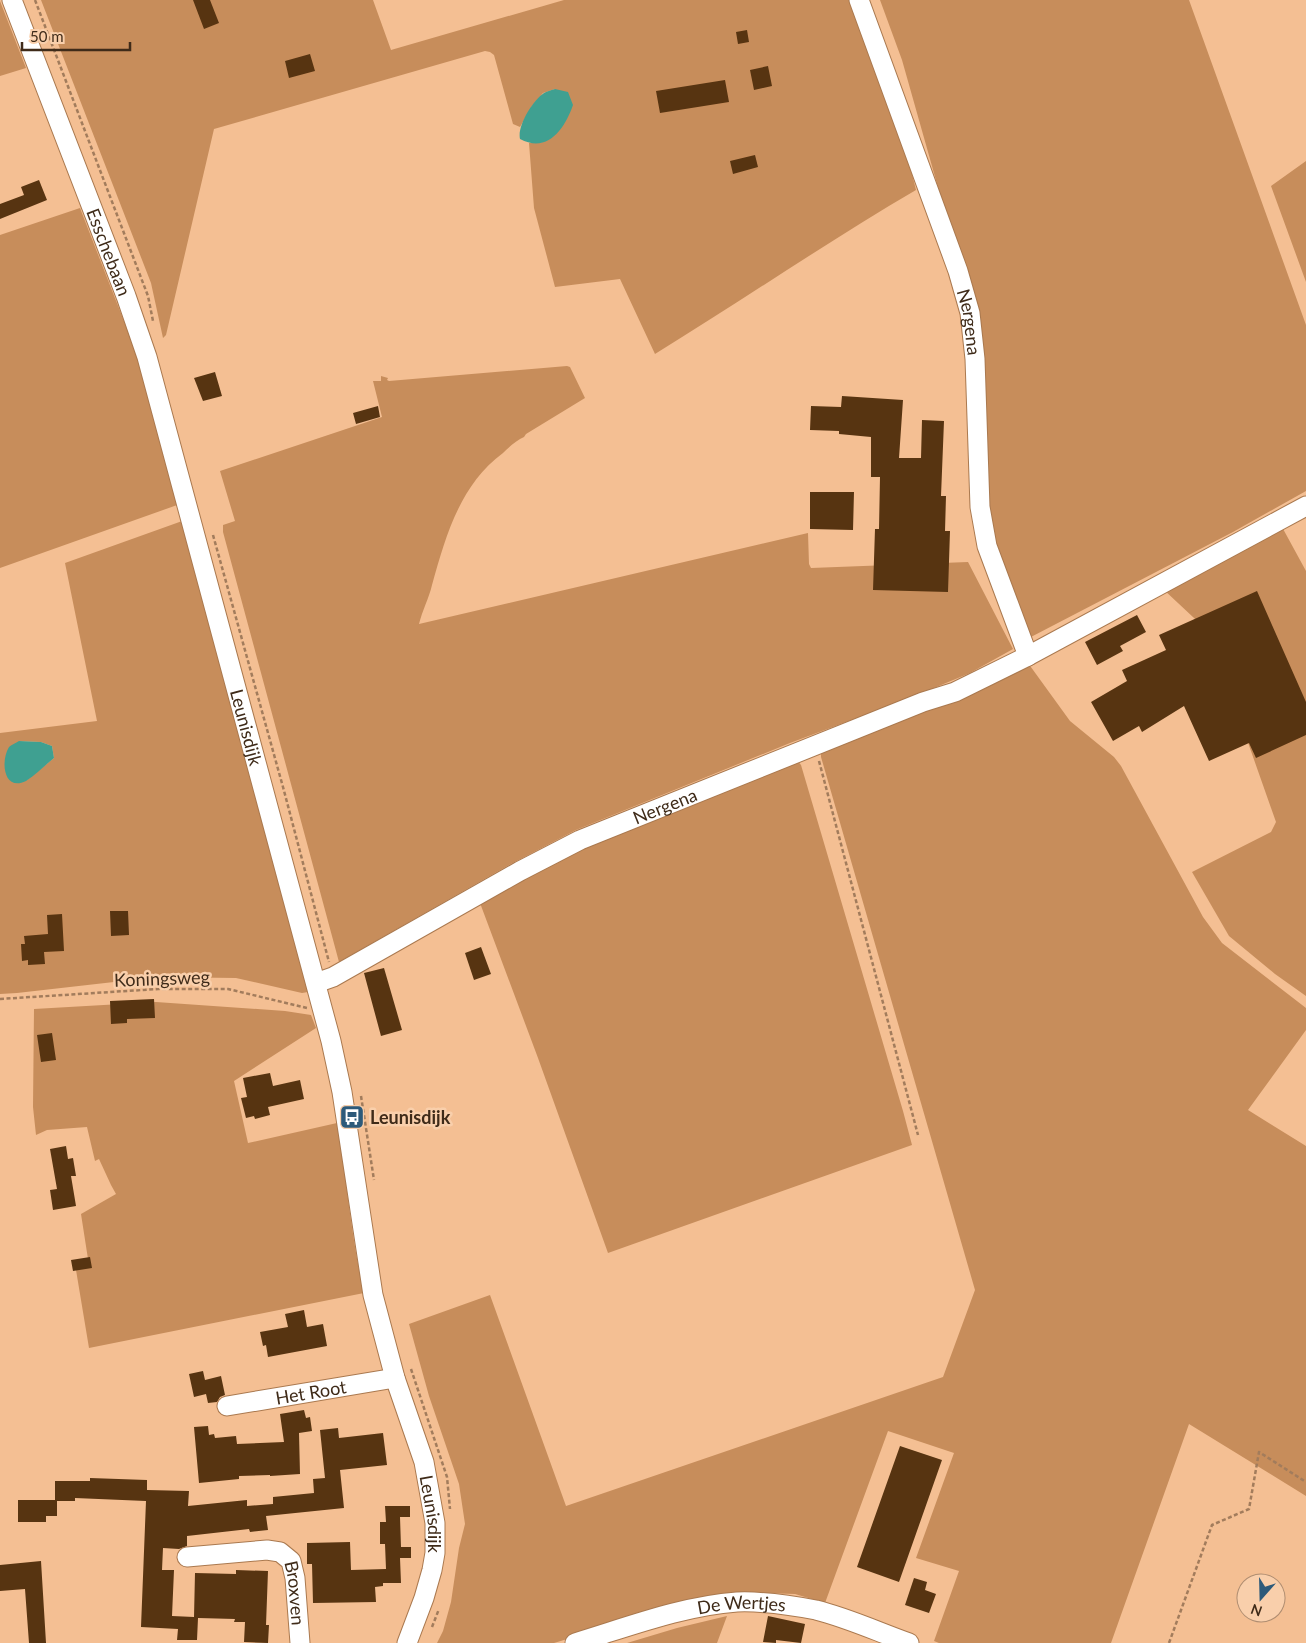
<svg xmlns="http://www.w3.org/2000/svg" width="1306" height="1643" font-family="Lato,sans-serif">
	<rect width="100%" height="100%" fill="#f4bf93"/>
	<path fill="#c78d5b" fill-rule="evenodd" d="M41,0H373L391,50L564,0H856L904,142L916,190C827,242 743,300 655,354L620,279L555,287L534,208L529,143L543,142L555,89L543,93L532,106L520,127L513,124L494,55L490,52L485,51L214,129L166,335L163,338L151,283Z
		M880,0H1189L1306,325V491L1233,532L1029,638L995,547L958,258L902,60Z
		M0,1L26,68L0,76Z
		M1306,161V282L1271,186Z
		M80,208L141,365L180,504L0,568V235Z
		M567,366L570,367L585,398L526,434L524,437C517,440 509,447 503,453C460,485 446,535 432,585C429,598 422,611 419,624L808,533L809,564L811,568L968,562L1013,649L970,673L910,698L790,743L576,830L509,865L339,962L223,532V525L235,521L220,471L382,417L373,381H381V376L388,378L387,380L389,381Z
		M185,520L308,992L302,993L236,978L158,977L17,993L0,994V733L97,721L65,563ZM19,741L41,742L52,746L54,758L27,780Z
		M1282,527L1306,571V996L1275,974L1229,936L1192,872L1271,832L1276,822L1209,632L1163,589Z
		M1028,663L1070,721L1114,757L1121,766L1203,917L1222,943L1306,1008V1030L1248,1110L1306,1146V1496L1189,1424L1111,1643H939L934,1641L959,1571L916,1558L954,1453L888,1431L825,1603L795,1594L735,1592L700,1599L554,1643H437L443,1631L451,1602L459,1548L465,1524L459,1484L429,1396L409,1324L490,1295L566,1506L943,1377L975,1290L821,757V751Z
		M797,760L801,765L903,1111L912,1145L608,1253L538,1058L480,903L573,851Z
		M156,1002L285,1011L311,1015L316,1028L234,1081L248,1143L337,1123C347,1180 351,1237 364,1293L89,1348L75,1264L88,1259L81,1214L116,1194L111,1185L99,1159L95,1161L87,1127L47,1130L36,1135L33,1107L34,1009Z
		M727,1616L717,1643H627L677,1628Z"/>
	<path fill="#3fa091" d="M555,89L568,92L573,105C565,128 548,154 520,139C517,126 533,100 544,93C547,91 552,90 555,89Z
		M19,741L41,742L52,746L54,758C45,765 36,775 26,781C4,792 0,762 9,747C11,745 16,743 19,741Z"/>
	<path fill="#573411" d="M193,0H210L219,23L204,29Z
		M747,30L749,42L738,44L736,32Z
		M310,54L315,71L289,78L285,61Z
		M768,66L772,86L754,90L750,70Z
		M725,80L729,102L660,113L656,91Z
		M755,155L758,167L733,174L730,161Z
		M39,180L47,200L0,219V204L24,195L21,187Z
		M215,372L222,396L203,401L194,378Z
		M842,396L903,400L899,458H921L922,420L944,421L941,496H946L945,531H950L948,592L873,590L875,529H879L880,477H871V437L839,434V431L810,430L811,406L841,407Z
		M378,406L380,417L356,424L353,413Z
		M810,492H854L853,530L810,529Z
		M1257,591L1306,702V735L1256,758L1249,743L1209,761L1184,706L1142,732L1139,726L1113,741L1091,702L1127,681L1122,670L1166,650L1159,635Z
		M1137,615L1146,632L1120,646L1123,651L1097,665L1085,642Z
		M110,911H128L129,935L111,936Z
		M62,914L64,951L44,952L45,964L28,965V960L22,961L21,944H25L24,936L48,934L47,915Z
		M481,947L491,974L474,980L465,953Z
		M384,968L402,1030L381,1036L364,973Z
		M154,999L155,1018L127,1019V1023L111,1024L110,1001Z
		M52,1033L56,1060L41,1062L37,1035Z
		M270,1073L273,1086L300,1080L304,1099L268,1107L270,1115L255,1119L254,1116L246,1118L241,1098L247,1097L243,1078Z
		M66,1146L68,1159L73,1158L76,1176H71L76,1206L53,1210L50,1190L57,1189L50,1149Z
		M90,1257L92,1268L73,1271L71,1260Z
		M304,1310L307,1327L323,1324L327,1346L268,1357L266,1345L263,1346L260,1332L288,1327L285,1314Z
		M203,1371L205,1380L221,1376L225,1395L220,1397L217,1402L208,1403L206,1394L194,1397L189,1374Z
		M304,1410L306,1418L310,1417L312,1431L299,1433L300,1474L270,1476V1475L239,1476V1479L199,1483L194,1427L208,1426L209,1435L214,1434L215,1438L236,1436L237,1444L284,1442L280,1414Z
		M338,1428L339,1438L383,1433L387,1465L340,1470L344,1508L266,1516L268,1530L250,1532L249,1529L187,1536V1546L179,1549L163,1548L162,1570H174L172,1616L194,1617L195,1573L236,1574V1570L268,1571L266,1625H269L268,1643L244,1642L245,1622H234L235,1619L198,1618L197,1640H177L178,1629L141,1627L146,1501L75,1498V1501H57V1516H46V1522H18V1500H55V1481H90V1478L147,1480V1490L189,1491L188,1506L247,1500V1506L273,1504V1497L314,1493L313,1479L325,1478L320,1430Z
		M900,1446L942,1460L899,1582L857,1567Z
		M385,1506H410V1517H400L401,1547H411V1558H400L401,1583H383V1586L375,1587L376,1602L313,1603L312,1564H307V1543L350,1542L351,1570L386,1569L385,1544H380V1522H386Z
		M41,1561L46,1643H29L25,1589L0,1591V1565Z
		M914,1578L927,1582L925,1590L936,1594L929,1613L905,1605Z
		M768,1616L805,1624L801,1643L776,1640V1643L763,1642Z"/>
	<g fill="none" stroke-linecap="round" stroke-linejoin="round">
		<defs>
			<g id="minor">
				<path id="s1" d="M12,0L126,296L147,357L331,1041L342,1092L373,1295L395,1378L424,1462L435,1523V1553L432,1570L424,1598L407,1643"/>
				<path id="s2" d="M859,0L958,271L970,313L975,359L980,507L987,546L1028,656"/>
				<path id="s3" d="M316,983L333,977L520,871L580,840L923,702L955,692L1028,656L1306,506"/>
				<path id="s4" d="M227,1406L395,1378"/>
				<path id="s5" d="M187,1557L267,1550L280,1552L291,1561L295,1578L300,1643"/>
				<path id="s6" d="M575,1643C628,1627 682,1606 737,1602C763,1601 790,1605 816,1610C848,1618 878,1632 909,1643"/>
			</g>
		</defs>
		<use href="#minor" stroke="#aa794f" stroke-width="21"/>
		<path stroke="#a27c5c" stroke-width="2.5" stroke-dasharray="4 2.5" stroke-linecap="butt" d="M35,0L148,296L153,321
			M213,535L283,787L329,962
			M819,761L918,1135
			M0,999L158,989H228L307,1008
			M361,1096L374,1180
			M411,1369L447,1477L450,1509
			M432,1627L439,1609
			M1169,1643L1212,1525L1249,1509L1259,1452L1306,1482"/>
		<use href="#minor" stroke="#fff" stroke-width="19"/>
	</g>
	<defs>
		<symbol id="bus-square" viewBox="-11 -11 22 22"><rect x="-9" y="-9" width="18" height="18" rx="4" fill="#2d5a7a" stroke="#f9cfab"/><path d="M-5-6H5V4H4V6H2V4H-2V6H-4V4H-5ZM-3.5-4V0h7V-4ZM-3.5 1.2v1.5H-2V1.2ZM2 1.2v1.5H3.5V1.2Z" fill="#fff"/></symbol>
	</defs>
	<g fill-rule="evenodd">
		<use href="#bus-square" x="338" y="1103" width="28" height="28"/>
	</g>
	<g text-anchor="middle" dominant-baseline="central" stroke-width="5" stroke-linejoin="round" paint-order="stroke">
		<g font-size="18" fill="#3f2b19" stroke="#f9cfab">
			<text stroke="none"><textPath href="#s1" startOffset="270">Esschebaan</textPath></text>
			<text stroke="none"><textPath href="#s2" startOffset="341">Nergena</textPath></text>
			<text stroke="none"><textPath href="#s1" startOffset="765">Leunisdijk</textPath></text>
			<text stroke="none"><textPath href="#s3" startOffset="392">Nergena</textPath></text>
			<text transform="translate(162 978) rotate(-2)">Koningsweg</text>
			<text stroke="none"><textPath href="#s4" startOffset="85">Het Root</textPath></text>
			<text stroke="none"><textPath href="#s1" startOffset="1575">Leunisdijk</textPath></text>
			<text stroke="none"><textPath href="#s5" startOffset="140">Broxven</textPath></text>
			<text stroke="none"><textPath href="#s6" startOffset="172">De Wertjes</textPath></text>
		</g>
		<g font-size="18" font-weight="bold" fill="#3f2b19" stroke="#f9cfab" text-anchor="start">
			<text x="370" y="1117">Leunisdijk</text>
		</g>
	</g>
	<g transform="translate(1261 1598) rotate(200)"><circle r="24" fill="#f9cfab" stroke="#af8d71"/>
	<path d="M0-4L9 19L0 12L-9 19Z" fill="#2d5a7a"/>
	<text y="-8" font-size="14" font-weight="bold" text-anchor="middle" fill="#3f2b19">N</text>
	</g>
	<path d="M22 42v8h108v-8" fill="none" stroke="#3f2b19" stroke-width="2.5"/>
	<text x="30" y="42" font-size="15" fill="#3f2b19" stroke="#f9cfab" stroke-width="4" paint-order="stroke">50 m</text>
</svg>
